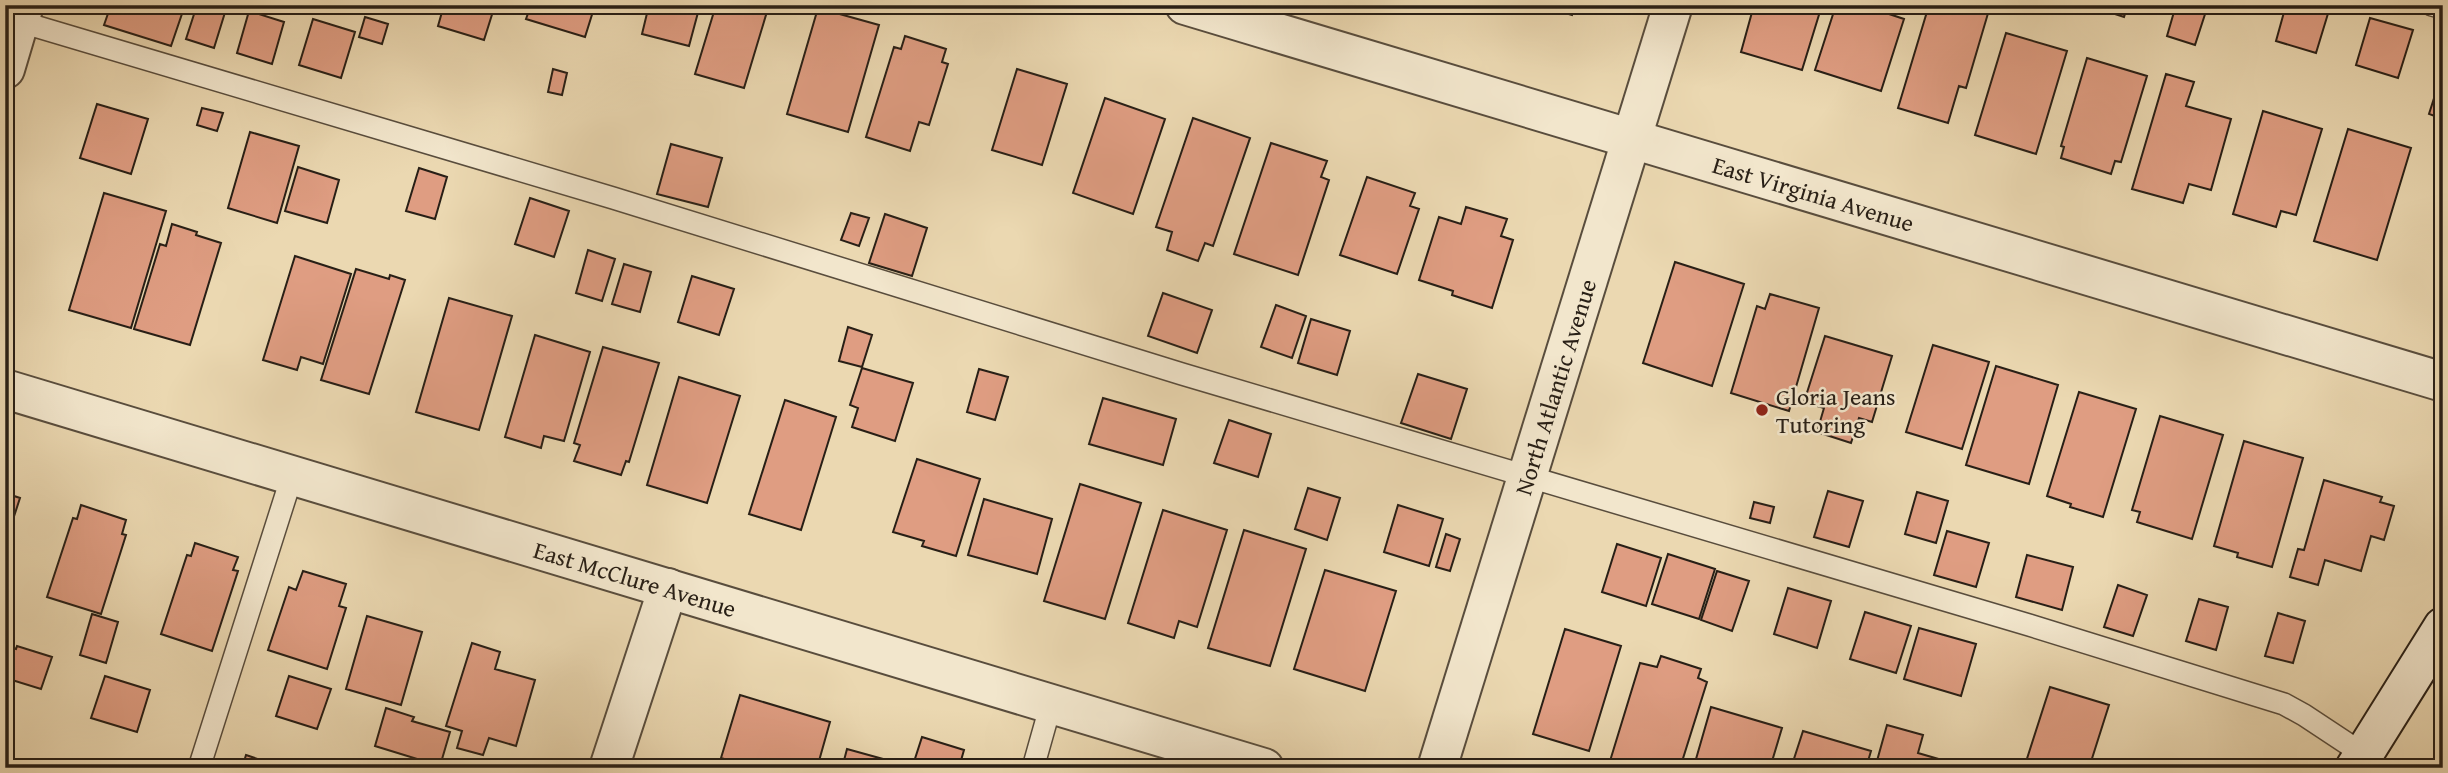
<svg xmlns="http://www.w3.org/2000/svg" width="2448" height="773" font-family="'Gentium Book Plus',serif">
	<rect width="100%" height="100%" fill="#ebd8b1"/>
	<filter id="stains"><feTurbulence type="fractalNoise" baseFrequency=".00286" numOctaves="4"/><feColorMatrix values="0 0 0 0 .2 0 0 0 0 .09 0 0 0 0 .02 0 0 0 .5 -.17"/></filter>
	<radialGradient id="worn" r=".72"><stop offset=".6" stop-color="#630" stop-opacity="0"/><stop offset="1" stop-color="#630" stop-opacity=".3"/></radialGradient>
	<path fill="#df9d82" stroke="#281f16" stroke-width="2" d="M111,5H185L171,46L104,25Z
		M197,5L227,6L214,48L186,39Z
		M444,5H495L484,40L438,26Z
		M531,5H595L585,37L526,19Z
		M649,5H700L689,46L642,34Z
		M716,5H769L744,88L695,74Z
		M1538,5H1575L1572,15Z
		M1754,5H1822L1802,70L1741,52Z
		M1836,5H1862L1904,19L1881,91L1815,70Z
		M1929,5L1952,12L1954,5H1974L1989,10L1966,88L1959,86L1948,123L1898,108Z
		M2094,5H2128L2124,17L2093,7Z
		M2176,5H2208L2195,45L2167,36Z
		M2286,5L2330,7L2316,53L2276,41Z
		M818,8L879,25L848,132L787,114Z
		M249,11L284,22L272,64L237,53Z
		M365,17L388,24L382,44L359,37Z
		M2370,18L2413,30L2398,78L2356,65Z
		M313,19L355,32L341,78L299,65Z
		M2006,33L2067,51L2036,154L1975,135Z
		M905,36L946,49L942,62L948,64L929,125L919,122L910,151L866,137L894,47L901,49Z
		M2087,58L2147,76L2121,162L2115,161L2111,174L2061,158L2064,147L2061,146Z
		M553,69L567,73L562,95L548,92Z
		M1017,69L1067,84L1042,165L992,150Z
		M2443,70V119L2429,114Z
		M2166,74L2194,82L2186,106L2231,119L2211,190L2189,184L2183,203L2132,189Z
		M1105,98L1165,119L1133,214L1073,193Z
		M97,104L148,119L131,174L80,158Z
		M202,108L223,113L217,131L197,125Z
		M2263,111L2322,129L2296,215L2281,211L2276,227L2233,214Z
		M1193,118L1250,138L1213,246L1205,243L1198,261L1167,250L1172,232L1156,227Z
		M2348,129L2411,148L2377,260L2314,241Z
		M250,132L299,146L277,223L228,208Z
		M1271,143L1327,161L1321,177L1329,180L1298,275L1234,254Z
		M671,144L722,158L708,207L657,194Z
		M298,167L339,180L327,223L285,211Z
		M419,168L447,177L435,219L406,211Z
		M1367,177L1415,193L1410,206L1419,209L1397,274L1340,255Z
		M104,193L166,211L131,328L69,310Z
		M530,198L569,211L554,257L515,244Z
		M1466,207L1507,219L1501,236L1513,240L1492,308L1452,295L1453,291L1419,280L1439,217L1461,224Z
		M851,213L869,218L859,246L841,240Z
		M885,214L927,228L912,276L869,263Z
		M172,224L197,232L196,235L221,243L190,345L134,329L160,244L166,246Z
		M588,250L615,259L602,301L576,293Z
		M295,256L351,274L323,364L301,357L297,370L263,360Z
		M1675,262L1744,284L1712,386L1643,363Z
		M624,264L651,272L640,312L612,304Z
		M356,269L389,279L390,275L405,280L369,394L321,380Z
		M692,276L734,289L719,335L678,322Z
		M1163,293L1212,310L1197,353L1148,336Z
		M1770,294L1819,308L1789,411L1731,393L1757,306L1765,309Z
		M449,298L512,316L479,430L416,412Z
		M1276,305L1306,316L1292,358L1261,347Z
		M1311,319L1350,331L1337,375L1298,363Z
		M848,327L872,335L862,367L839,361Z
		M535,335L590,352L564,441L544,436L541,448L505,437Z
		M1825,336L1892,356L1872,422L1859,418L1851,443L1817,432L1824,408L1804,402Z
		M1933,345L1989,362L1962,449L1906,432Z
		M603,347L659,363L629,462L626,461L621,475L574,461L580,445L574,443Z
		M1996,366L2058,385L2029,484L1966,465Z
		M862,368L913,383L895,441L852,427L858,408L850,405Z
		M979,369L1008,377L995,420L967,412Z
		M1418,374L1467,389L1451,439L1401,423Z
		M679,377L740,396L707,503L647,485Z
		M2079,392L2136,409L2103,517L2070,507L2071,504L2047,496Z
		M1103,398L1176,419L1163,465L1089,444Z
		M785,400L836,417L801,530L749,514Z
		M2160,416L2223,435L2192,539L2137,522L2140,512L2132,510Z
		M1229,420L1271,434L1258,477L1214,463Z
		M2244,441L2303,458L2272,567L2237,557L2238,553L2214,546Z
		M917,459L980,479L956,556L922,546L924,541L893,532Z
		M2324,480L2382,497L2380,502L2394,506L2384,540L2371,536L2361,571L2325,560L2318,585L2290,577L2298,549L2304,550Z
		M1080,484L1141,503L1105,619L1044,601Z
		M1308,488L1340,498L1327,540L1295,529Z
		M1828,491L1863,501L1849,547L1814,537Z
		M1917,492L1948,501L1936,543L1905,534Z
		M5,493L20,498L5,544Z
		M984,499L1052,519L1037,574L968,555Z
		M1754,502L1774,507L1770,523L1750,518Z
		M81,505L126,520L122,534L126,535L101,614L47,597L73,518L77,519Z
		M1398,505L1443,519L1429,566L1384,552Z
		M1163,510L1227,530L1197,627L1179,621L1174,638L1128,623Z
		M1244,530L1306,549L1270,666L1208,648Z
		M1947,531L1989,543L1976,587L1934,575Z
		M1446,534L1460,539L1450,571L1436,567Z
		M195,543L238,557L233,570L238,571L212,651L161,634L187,555L191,556Z
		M1617,544L1661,558L1646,606L1602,592Z
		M1668,554L1715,569L1699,619L1652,604Z
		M2027,555L2073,567L2062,610L2016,597Z
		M1325,570L1396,591L1365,691L1294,669Z
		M303,571L346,584L339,606L346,608L327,669L268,650L289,587L296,590Z
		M1717,571L1749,581L1732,631L1701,620Z
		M2118,585L2147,595L2133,636L2104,627Z
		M1788,588L1831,601L1817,648L1774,634Z
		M2199,599L2228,607L2216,650L2186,641Z
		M1865,612L1911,626L1896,673L1850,659Z
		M2278,613L2305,621L2293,663L2265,656Z
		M92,614L118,622L106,663L80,655Z
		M367,616L422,632L401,705L346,689Z
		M1919,628L1976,644L1961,696L1904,679Z
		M1565,629L1621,646L1589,751L1533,734Z
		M472,643L500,652L495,669L535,680L516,746L489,738L483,755L457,748L462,731L446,726Z
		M5,646L16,649L17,646L52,657L41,689L12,680L5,698Z
		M1661,656L1701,669L1698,678L1707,682L1680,768H1633L1610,761L1640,663L1657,667Z
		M105,676L150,690L137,732L91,718Z
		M289,676L331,689L317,729L276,716Z
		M2050,687L2109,705L2089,768H2024Z
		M740,695L830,722L817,768H753L721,758Z
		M1711,707L1782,728L1770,768L1694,766Z
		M386,708L414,717L412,721L450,732L440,766L375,746Z
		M1887,725L1923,735L1918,753L1942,760L1940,768H1875Z
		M1803,731L1871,751L1866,768H1791Z
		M922,737L964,750L960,764L972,768H912Z
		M847,749L894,762L893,768H842Z
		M246,755L284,768H242Z"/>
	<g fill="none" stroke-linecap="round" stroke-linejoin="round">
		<defs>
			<path id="service" d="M2432,5L2443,8
				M11,19L613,198L1182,374L2029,625L2284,704L2304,715L2363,754
				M199,768L292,476
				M1033,768L1051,704"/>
			<g id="minor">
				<path id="s1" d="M1185,5L2443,382"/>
				<path d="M5,69L24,5"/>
				<path d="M609,768L668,588"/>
				<path id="s2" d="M1437,768L1673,5"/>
			</g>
			<g id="tertiary">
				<path id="s3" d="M5,389L1264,768"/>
			</g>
			<path id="secondary" d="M2355,768L2443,627"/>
		</defs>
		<use href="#service" stroke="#594d3d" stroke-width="24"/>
		<use href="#minor" stroke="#594d3d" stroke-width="42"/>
		<use href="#tertiary" stroke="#594d3d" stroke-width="42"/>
		<use href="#secondary" stroke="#281f16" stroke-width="42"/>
		<use href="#service" stroke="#f2e6cc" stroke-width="21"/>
		<use href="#minor" stroke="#f2e6cc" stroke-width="38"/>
		<use href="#tertiary" stroke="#f2e6cc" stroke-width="38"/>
		<use href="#secondary" stroke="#f2e6cc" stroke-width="38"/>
	</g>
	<circle fill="#8f2418" stroke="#f2e6cc" stroke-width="2.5" cx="1762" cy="410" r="7"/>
	<g text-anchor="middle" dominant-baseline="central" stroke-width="5" stroke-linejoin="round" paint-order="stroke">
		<g font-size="24" fill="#281f16" stroke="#f2e6cc">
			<text stroke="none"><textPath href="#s1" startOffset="656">East Virginia Avenue</textPath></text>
			<text stroke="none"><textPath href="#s2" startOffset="399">North Atlantic Avenue</textPath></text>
			<text stroke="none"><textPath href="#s3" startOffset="658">East McClure Avenue</textPath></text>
		</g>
		<g font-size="24" fill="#281f16" stroke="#f2e6cc" text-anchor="start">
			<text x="1776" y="396">Gloria Jeans<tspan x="1776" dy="28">Tutoring</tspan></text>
		</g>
	</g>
	<rect width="2448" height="773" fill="none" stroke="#ebd8b1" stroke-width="28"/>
	<rect x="7" y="7" width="2434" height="759" fill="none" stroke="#281f16" stroke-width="3.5"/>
	<rect x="14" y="14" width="2420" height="745" fill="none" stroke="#281f16" stroke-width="2"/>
	<rect width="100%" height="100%" filter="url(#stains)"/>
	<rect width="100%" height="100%" fill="url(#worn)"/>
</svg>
